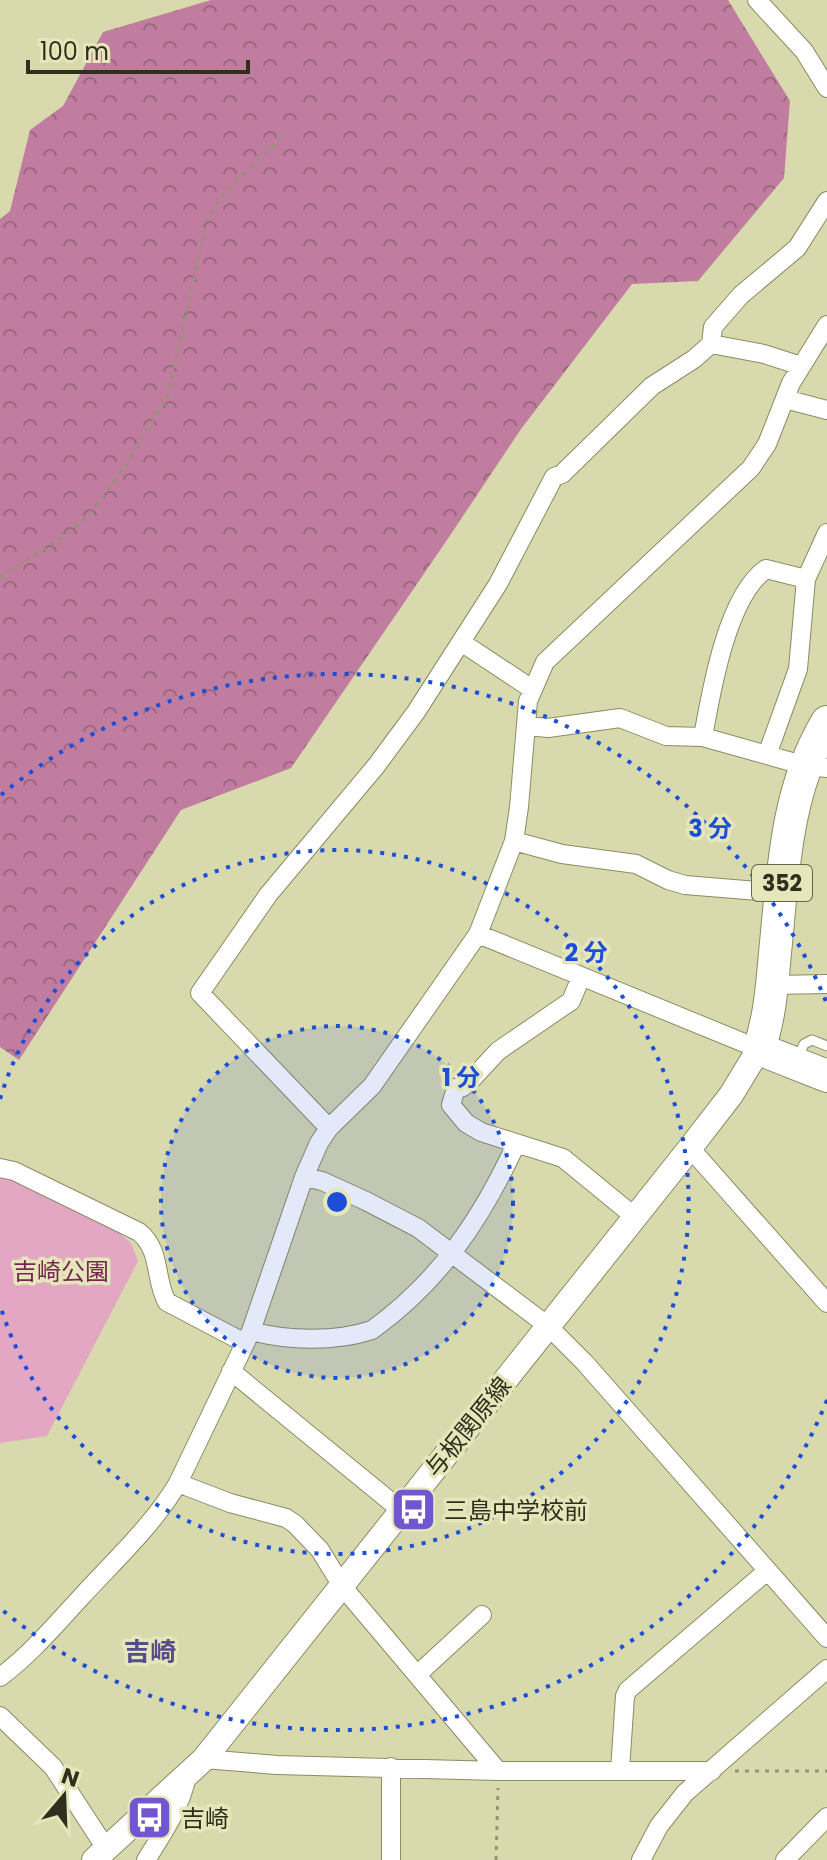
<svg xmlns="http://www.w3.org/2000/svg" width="827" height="1860" font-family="Poppins,'Noto Sans JP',sans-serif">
	<defs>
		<pattern id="forest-crowns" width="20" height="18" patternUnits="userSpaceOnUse" patternTransform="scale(2)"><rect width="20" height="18" fill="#c17d9f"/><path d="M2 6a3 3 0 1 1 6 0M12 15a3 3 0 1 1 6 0" fill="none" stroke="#9d6781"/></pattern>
	</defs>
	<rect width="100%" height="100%" fill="#d8d9ad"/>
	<path fill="url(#forest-crowns)" d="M211,0H728L790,101L784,178L698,281L632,284L521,429L447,540L291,768L181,810L19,1060L0,1047V219L10,211L30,130L63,106L103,32Z"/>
	<path fill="#e3a7c3" d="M0,1176L13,1178L112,1227L131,1243L138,1261L47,1436L0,1443Z"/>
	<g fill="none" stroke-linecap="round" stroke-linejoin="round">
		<defs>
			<path id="lane" d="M798,1057L804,1044L812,1040L827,1046"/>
			<path id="street" d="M757,0L804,51L827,88
				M711,344L713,327L741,295L797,248L827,201
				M785,399L827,410
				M827,533L806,579L766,569C727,596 711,692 703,737L806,766L827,768
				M461,642L532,689
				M527,726L548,728L620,718L666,736L703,737
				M767,755L798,669L806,579
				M514,841L562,854L636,864L668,880L685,885L781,893
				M478,934L759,1049
				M581,977L571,1001L498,1051L473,1078L463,1087L456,1088L451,1105L466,1123L481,1132L563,1158L635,1217
				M773,985L827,984
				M329,1128L200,993L268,895L376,766L416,712L498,584L554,477L562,474L652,386L694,359L711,344L764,354L801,366
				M690,1148L827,1303
				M0,1168L14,1171L139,1232C162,1251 154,1279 167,1302L245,1343
				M304,1177L322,1181L366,1201L418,1228L548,1326L585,1363L827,1638
				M251,1331C287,1341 336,1342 372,1330C440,1281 482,1218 516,1144
				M231,1371L402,1511
				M178,1483L230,1503L286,1518L295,1524L320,1550L342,1586L498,1771
				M418,1674L482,1615
				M0,1677C31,1654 57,1623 83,1595C116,1559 153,1525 178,1483L251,1331L304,1177L319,1143L329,1128L372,1086L478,934L514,841L519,807L528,701L545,662L751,468L767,444L791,383L827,325
				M0,1716L53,1767L107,1850
				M204,1759L277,1765L498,1771H712
				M620,1770L625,1696L628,1690L767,1571
				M146,1860C162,1835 182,1805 187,1775
				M391,1860V1767
				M641,1860L659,1826L685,1793L827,1669
				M785,1860L827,1817"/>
			<path id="secondary" d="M94,1860L204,1759L690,1148L731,1095L759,1049"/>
			<path id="highway" d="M827,722C785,792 783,875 775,953C772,986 770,1017 759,1049L827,1076"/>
		</defs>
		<use href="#lane" stroke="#8b8c62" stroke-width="11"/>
		<use href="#street" stroke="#8b8c62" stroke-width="20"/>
		<use href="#secondary" stroke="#8b8c62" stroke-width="26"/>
		<use href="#highway" stroke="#8b8c62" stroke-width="34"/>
		<path stroke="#949574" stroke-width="3" stroke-dasharray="4 6" stroke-linecap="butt" d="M0,577L65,536L87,517L126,466L167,398L207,221L220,198L281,137
			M735,1771H827
			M496,1860L498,1788"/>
		<use href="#lane" stroke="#fff" stroke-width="9"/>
		<use href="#street" stroke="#fff" stroke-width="18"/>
		<use href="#secondary" stroke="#fff" stroke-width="24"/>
		<use href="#highway" stroke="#fff" stroke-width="32"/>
	</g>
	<circle cx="337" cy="1202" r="176" fill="#1d4ed8" fill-opacity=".12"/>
	<g fill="none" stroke="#1d4ed8" stroke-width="4" stroke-dasharray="4 8">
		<circle cx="337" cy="1202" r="176"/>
		<path d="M0 1099A352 352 0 1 1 0 1305"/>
		<path d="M827 1400A528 528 0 0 1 1 1609M1 795A528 528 0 0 1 827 1004"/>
	</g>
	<defs>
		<symbol id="bus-square" viewBox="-11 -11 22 22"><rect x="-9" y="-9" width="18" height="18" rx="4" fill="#7156d0" stroke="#e5e6ba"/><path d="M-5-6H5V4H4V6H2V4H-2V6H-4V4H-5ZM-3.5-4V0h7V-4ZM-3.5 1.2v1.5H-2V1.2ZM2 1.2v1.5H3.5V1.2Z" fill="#fff"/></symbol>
	</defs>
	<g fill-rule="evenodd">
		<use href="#bus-square" x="388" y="1484" width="51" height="51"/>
		<use href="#bus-square" x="124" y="1792" width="51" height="51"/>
	</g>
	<g text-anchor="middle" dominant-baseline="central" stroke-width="7" stroke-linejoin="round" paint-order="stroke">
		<rect fill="#e5e6ba" stroke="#66664d" stroke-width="2" x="752" y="865" width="60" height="36" rx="6"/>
		<g font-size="22" font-weight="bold" fill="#2f2f1e">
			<text x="782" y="883">352</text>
		</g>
		<g font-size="24" fill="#772654" stroke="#e5e6ba">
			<text x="61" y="1271">吉崎公園</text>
		</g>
		<g font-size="24" fill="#2f2f1e" stroke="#e5e6ba">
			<text transform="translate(468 1427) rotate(-51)">与板関原線</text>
		</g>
		<g font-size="24" fill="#2f2f1e" stroke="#e5e6ba" text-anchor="start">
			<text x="444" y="1510">三島中学校前</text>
			<text x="181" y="1818">吉崎</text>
		</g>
		<g font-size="26" font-weight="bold" fill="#554c8a" stroke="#e5e6ba">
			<text x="150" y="1652">吉崎</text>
		</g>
	</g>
	<circle cx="337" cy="1202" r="12" fill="#1d4ed8" stroke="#e5e6ba" stroke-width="4"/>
	<g font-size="24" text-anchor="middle" font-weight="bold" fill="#1d4ed8" stroke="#e5e6ba" stroke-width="7" stroke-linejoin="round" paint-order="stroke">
		<text x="710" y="837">3 分</text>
		<text x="586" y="961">2 分</text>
		<text x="461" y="1086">1 分</text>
	</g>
	<g transform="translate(64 1796) rotate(19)" stroke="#e5e6ba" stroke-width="6" paint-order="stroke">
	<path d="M0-6L14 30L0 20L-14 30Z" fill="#2f2f1e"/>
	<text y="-12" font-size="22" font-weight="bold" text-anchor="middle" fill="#2f2f1e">N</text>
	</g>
	<path d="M28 60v12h220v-12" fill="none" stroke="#2f2f1e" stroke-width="4"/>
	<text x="40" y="60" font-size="24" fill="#2f2f1e" stroke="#e5e6ba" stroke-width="6" paint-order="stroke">100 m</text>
</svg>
